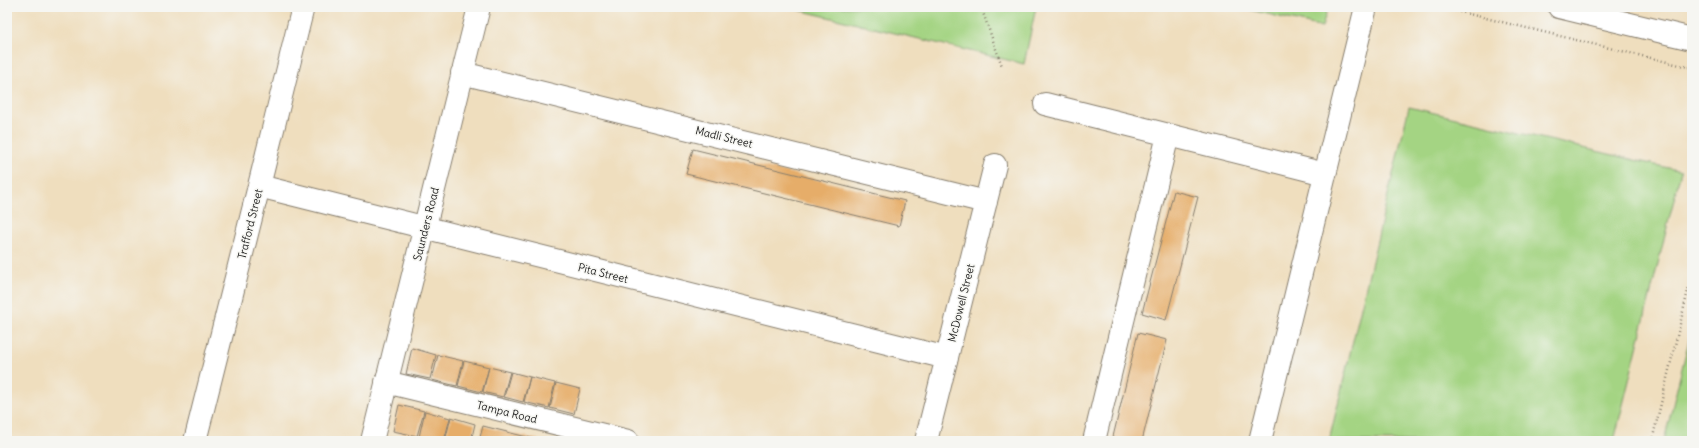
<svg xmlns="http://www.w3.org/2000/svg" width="1699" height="448" font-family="Delius,sans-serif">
	<rect width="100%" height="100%" fill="#f6f6f2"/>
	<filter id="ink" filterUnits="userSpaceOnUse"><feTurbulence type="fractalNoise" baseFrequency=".025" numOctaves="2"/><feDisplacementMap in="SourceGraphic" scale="8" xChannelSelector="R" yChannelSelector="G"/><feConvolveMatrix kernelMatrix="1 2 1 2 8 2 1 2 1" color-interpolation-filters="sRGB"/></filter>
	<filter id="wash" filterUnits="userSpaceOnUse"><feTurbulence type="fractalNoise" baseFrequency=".012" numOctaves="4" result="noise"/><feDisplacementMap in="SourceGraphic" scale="16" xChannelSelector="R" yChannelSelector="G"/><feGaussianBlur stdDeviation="0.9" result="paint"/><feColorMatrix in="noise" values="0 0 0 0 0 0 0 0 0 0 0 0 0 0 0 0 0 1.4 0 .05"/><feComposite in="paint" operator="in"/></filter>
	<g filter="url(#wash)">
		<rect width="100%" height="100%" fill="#efdebe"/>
		<path fill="#a4d483" stroke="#607850" d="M786,7H1036L1024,64Z
			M1238,7H1328L1322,27Z
			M1409,107L1681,171L1614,441H1329Z
			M1692,328V441H1664Z"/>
		<g id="blocks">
			<path fill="#e6ad69" d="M693,149L905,201L899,226L686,174Z
				M1174,191L1198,197L1166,320L1142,313Z
				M1138,333L1167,340L1142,441H1112Z
				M412,348L436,355L430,379L406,374Z
				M438,355L463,361L457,386L432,380Z
				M464,361L489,367L482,392L458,386Z
				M489,367L510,372L503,397L483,392Z
				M511,372L530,377L523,402L504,397Z
				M530,377L555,383L549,408L524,402Z
				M556,383L580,389L574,414L550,408Z
				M399,405L424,411L417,436L393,431Z
				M425,411L450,418L444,441L419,437Z
				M451,417L475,424L471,441H445Z
				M483,426L539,440V441H479Z"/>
		</g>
	</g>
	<g filter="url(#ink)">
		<use href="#blocks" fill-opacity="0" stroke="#867d6d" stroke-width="1"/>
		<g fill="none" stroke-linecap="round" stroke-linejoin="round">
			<defs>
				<path id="minor" d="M1559,7L1692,39
					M462,73L986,202
					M1045,104L1325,174
					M259,186L947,358
					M386,382L628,441
					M195,441L259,186L303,7
					M372,441L479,7
					M926,441L995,165
					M1094,441L1168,135
					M1260,441L1366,7"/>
			</defs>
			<use href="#minor" stroke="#867d6d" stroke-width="24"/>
			<path stroke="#867d6d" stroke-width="2.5" stroke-dasharray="1 3" stroke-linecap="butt" d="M981,7L1002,66
				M1440,7L1692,68
				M1652,441L1692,274"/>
			<use href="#minor" stroke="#fff" stroke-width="22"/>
		</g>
	</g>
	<g text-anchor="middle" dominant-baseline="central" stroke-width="3" stroke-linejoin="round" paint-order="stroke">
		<g font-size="11" fill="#1c1c1c" stroke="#f6f6f2">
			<text transform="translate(724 137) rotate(14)">Madli Street</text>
			<text transform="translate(250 224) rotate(-76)">Trafford Street</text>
			<text transform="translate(426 224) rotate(-76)">Saunders Road</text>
			<text transform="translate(603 273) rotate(14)">Pita Street</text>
			<text transform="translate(961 303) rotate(-76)">McDowell Street</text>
			<text transform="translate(507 412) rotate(14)">Tampa Road</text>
		</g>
	</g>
	<rect width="1699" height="448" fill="none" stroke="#f6f6f2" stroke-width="24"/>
</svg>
